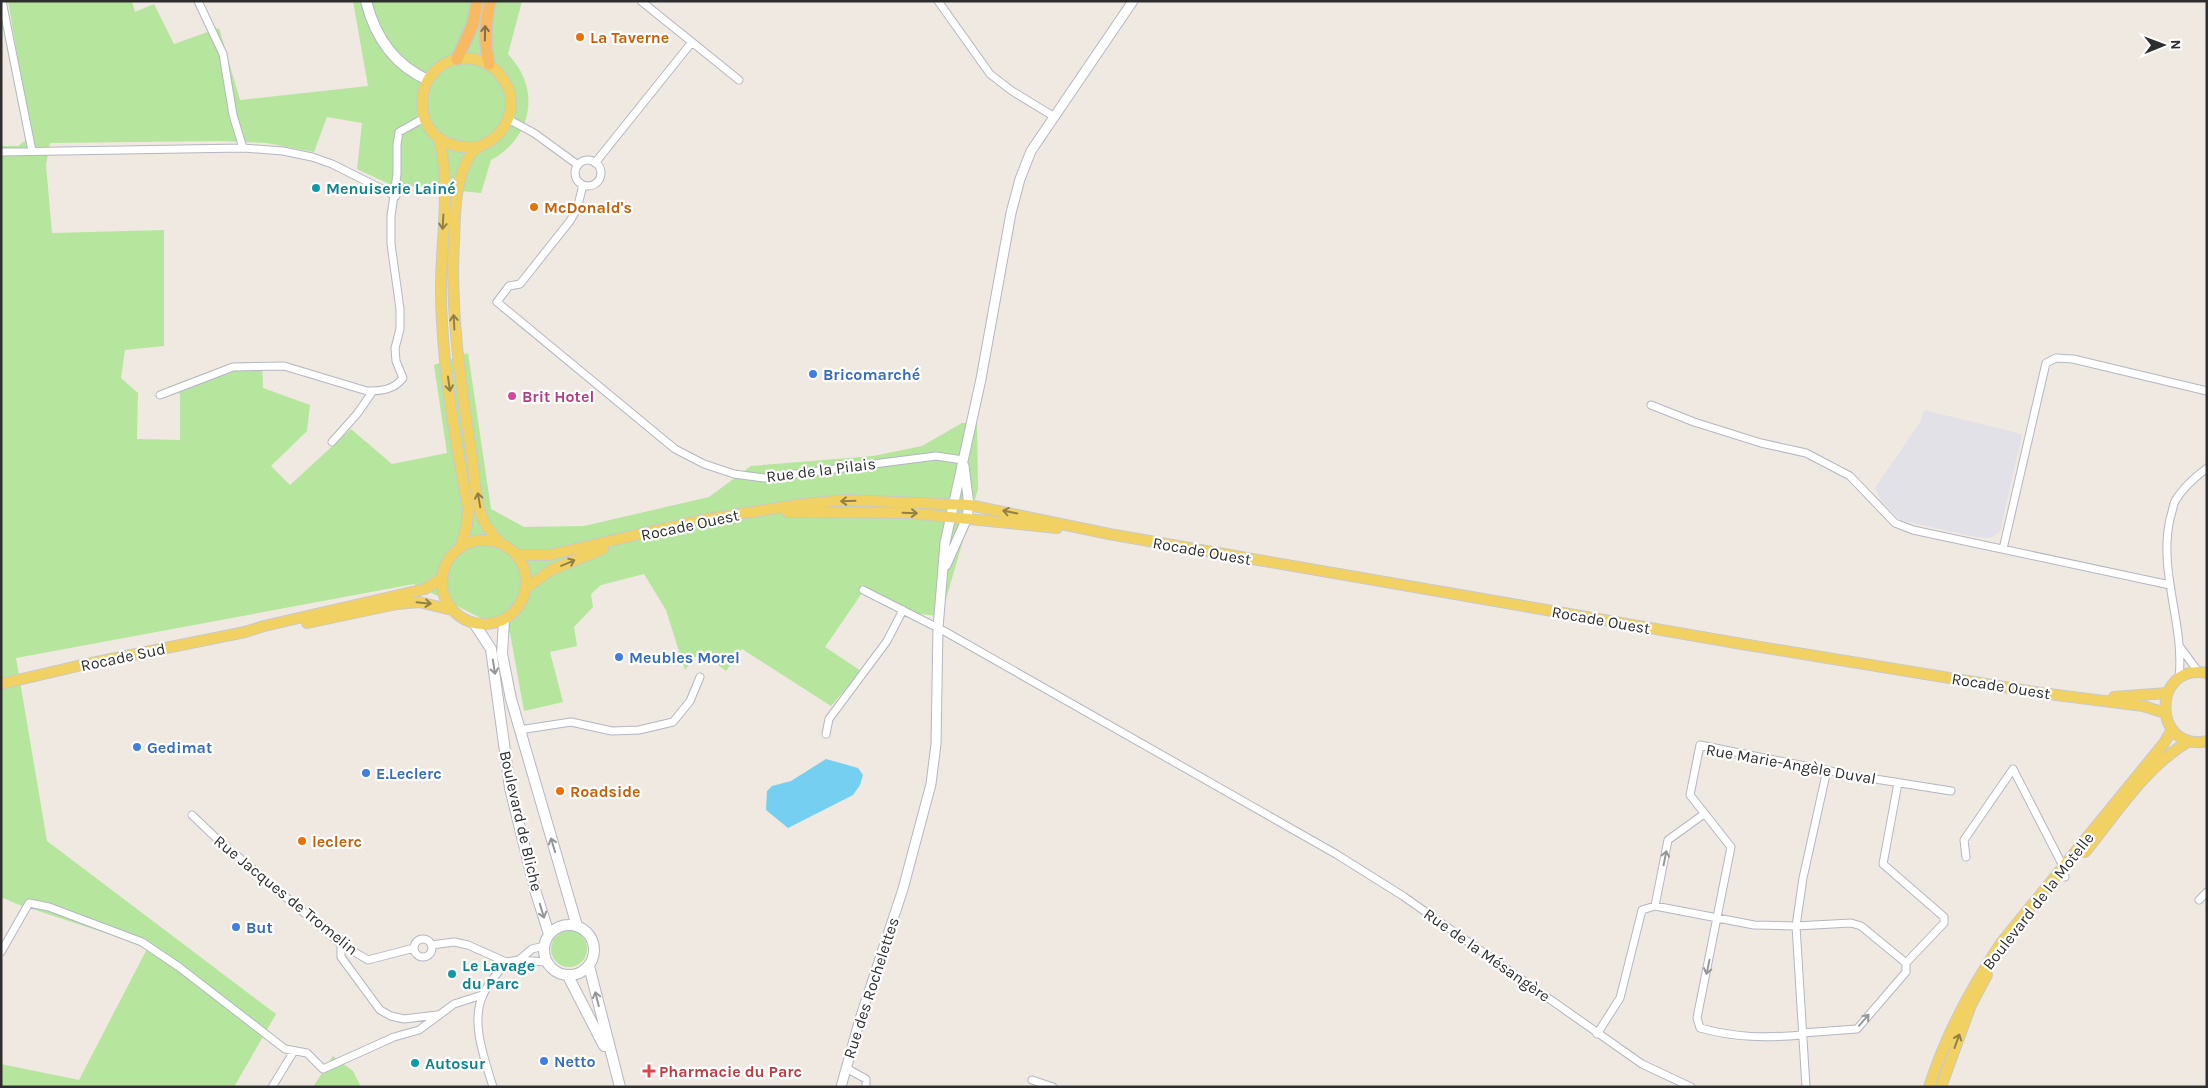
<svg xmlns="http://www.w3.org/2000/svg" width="2208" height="1088" font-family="Karla,sans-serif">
	<rect width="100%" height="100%" fill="#efe9e1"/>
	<path fill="#e3e1e8" d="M1924,410L2022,434L2000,531L1994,536L1988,538L1976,537L1900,520L1881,500L1875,488L1921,421Z"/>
	<path fill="#b6e59e" d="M8,1H132L135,12L154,4L174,44L219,28L240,100L368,86L353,1H522L508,54C513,60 519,67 522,74C538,107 523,143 491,160L481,193L389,184L357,169L362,123L327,117L314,152L266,143L220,141L50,143L46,165L52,233L164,230V346L125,350L121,378L138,393L137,439L180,440V394L168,387L232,363L262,362L263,388L310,405L307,431L271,466L290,485L351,429L392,464L447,453L434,365L468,353L491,509L524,527L584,526L709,497L751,466L873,456L922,446L962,423H977L978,489L941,616L898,612L862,593L825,647L861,671L831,706L742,649L726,671L700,651L685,670L666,610L644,574L601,585L591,594L593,607L574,627L577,646L550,652L563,702L524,711L510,633L414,584L16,658L47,841L276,1014L234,1087H1V1064L79,1080L148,947L17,904L1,897V146H18L31,136Z
		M551 949a18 18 0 1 1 36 0a18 18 0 1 1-36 0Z
		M333,1056L353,1071L361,1087H313Z"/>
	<path fill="#75cff0" d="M826,759L858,768L863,775L860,785L853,795L788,828L766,810L767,791L772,786L791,781Z"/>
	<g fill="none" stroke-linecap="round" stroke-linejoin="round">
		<defs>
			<path id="minor" d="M2,1L32,151
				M198,1L223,54L233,115L243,148
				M641,1L739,80
				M938,1L990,74L1012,91L1053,116
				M508,119L534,133L578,165
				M1,152L243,148L283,151L312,157L332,164L396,196
				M575 173a13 13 0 1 1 26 0a13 13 0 1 1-26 0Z
				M595,163L692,42
				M583,185L577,209L570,221L520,284L509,286L497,302L675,449L704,464L734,474L764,478L936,456L963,460
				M160,395L233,367L284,366L367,391C381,391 394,390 403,378L396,361L395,348L400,329V309L391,244V216L397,174V144L399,132L424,118
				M1651,405L1694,422L1761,443L1806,453L1850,476L1895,523L1913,530L2170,585
				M332,442L357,414L373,391
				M2003,549L2046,363L2056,358L2073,359L2207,391
				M863,590L944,631L1336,854L1403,896L1642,1064L1691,1087
				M2180,647L2197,670
				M2179,678C2185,625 2158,572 2170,519C2172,513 2173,506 2175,501C2183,487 2195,477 2207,468
				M519,730L571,722L612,731L639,730L673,722L690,701L700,677
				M826,734L829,719L887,641L903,610
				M192,815L216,838L341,944L368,960L414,948
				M1966,857L1964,840L2013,769L2064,868L2065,877
				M2199,900L2207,892
				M1655,906L1668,840L1704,814
				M414 948a9 9 0 1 1 18 0a9 9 0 1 1-18 0Z
				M341,944V957L380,1010L391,1016L404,1019L437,1015
				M431,945L454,942L468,945L506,962
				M1,952L29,903L49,907L142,942L179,967L285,1049L307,1053L323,1069L394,1037L419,1030L454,1004L482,995
				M519,960L532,949L544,946
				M1802,1033L1857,1029L1906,972V963L1944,923V917L1883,864L1898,783
				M1597,1034L1620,998L1642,910L1655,906L1754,925L1796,926L1851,923L1861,926L1906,963
				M1802,1035C1765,1038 1737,1038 1700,1028L1697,1018L1731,847L1690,795L1700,745L1850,775L1951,791
				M846,1068L866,1079V1087
				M1032,1080L1053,1087
				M272,1087L294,1051
				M493,1087C485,1060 470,1022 483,995C488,983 498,973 506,962L519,960L546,962
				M1806,1087L1796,926L1803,878L1827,770"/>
			<path id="tertiary" d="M946,565L967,518L969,505L964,466
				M841,1087L860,1019L903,889L931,784L936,744L938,628L945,543L981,379L1011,213L1020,179L1031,151L1133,1"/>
			<path id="secondary" d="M366,1C375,37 394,65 428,80
				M504,620L502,654L511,699L577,926
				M474,623L491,649L510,788L536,893L549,934
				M544 950a25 25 0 1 1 50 0a25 25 0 1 1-50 0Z
				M589,966L620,1087
				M568,976L604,1046"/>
			<path id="primary" d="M439,139C452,188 440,243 441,294C442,365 455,438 468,508L467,525L460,548
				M477,147C399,153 410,49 474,59C489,62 499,71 506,84C517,103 509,128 491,140C483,146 475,146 470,155C455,179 455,213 454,240C450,314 461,386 472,458C475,479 475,507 486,525C490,531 495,537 500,543
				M787,512L910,513L1057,528
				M442 582a42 42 0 1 1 84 0a42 42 0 1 1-84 0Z
				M517,555H549L701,520L803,504L846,500L969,505L1109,534L1742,644L2041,693L2143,706L2165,713
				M526,588L551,570L603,549
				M307,623L397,604L419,602L452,610
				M2207,673C2151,662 2152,753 2207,741
				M1,684L82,665L245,632L264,626L425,589L443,577
				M2114,697L2167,693
				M2085,852C2117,813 2145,767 2189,741
				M1929,1087C1946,1034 1970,989 2001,943L2164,743L2172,730
				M1941,1087L1971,1005L1987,975"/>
			<path id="trunk" d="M457,59L473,24L477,1
				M489,64C484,40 485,25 490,1"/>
		</defs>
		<use href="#minor" stroke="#b4b7c1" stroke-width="9"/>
		<use href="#tertiary" stroke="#b4b7c1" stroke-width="11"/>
		<use href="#secondary" stroke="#b4b7c1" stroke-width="12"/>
		<use href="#primary" stroke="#c9c9c9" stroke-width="12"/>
		<use href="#trunk" stroke="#c9c9c9" stroke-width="14"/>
		<use href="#minor" stroke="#fff" stroke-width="7"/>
		<use href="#tertiary" stroke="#fff" stroke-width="9"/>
		<use href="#secondary" stroke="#fff" stroke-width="10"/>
		<use href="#primary" stroke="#f2d163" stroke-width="10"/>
		<use href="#trunk" stroke="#f8ba60" stroke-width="11"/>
	</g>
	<defs><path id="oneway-shaft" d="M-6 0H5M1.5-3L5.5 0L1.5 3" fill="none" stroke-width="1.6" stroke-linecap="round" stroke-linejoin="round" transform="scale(1.25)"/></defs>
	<use stroke="#896d44" href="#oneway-shaft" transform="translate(485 33) rotate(-89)"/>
	<g stroke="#908048">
		<use href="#oneway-shaft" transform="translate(443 222) rotate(93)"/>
		<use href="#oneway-shaft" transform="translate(454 322) rotate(-93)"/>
		<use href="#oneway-shaft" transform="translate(449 384) rotate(82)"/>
		<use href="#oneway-shaft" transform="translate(479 500) rotate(-100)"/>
		<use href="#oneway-shaft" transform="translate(848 501) rotate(178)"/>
		<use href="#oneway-shaft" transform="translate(1010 512) rotate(-169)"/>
		<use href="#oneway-shaft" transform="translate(910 513) rotate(2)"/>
		<use href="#oneway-shaft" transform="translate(568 563) rotate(-23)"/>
		<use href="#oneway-shaft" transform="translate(424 603) rotate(6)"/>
		<use href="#oneway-shaft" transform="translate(1957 1041) rotate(-70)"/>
	</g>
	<g stroke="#969696">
		<use href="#oneway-shaft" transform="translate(494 667) rotate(81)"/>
		<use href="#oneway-shaft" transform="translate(553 845) rotate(-107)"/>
		<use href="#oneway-shaft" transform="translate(1665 858) rotate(-79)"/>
		<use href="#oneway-shaft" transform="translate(542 911) rotate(73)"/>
		<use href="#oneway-shaft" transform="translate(1708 967) rotate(102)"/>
		<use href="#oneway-shaft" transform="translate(597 999) rotate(-104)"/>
		<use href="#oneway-shaft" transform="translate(1864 1020) rotate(-49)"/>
	</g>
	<g fill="#e8710a" stroke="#fff" stroke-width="2">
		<circle cx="580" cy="37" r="5"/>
		<circle cx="534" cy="207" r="5"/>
		<circle cx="560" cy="791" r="5"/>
		<circle cx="302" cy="841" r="5"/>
	</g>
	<g fill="#0f9aa8" stroke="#fff" stroke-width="2">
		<circle cx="316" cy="188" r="5"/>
		<circle cx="452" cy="974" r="5"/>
		<circle cx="415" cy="1063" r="5"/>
	</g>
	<g fill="#3f7fe0" stroke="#fff" stroke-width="2">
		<circle cx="813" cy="374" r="5"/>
		<circle cx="619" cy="657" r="5"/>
		<circle cx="137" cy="747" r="5"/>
		<circle cx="366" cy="773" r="5"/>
		<circle cx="236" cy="927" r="5"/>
		<circle cx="544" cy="1061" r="5"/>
	</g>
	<circle fill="#d1479c" stroke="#fff" stroke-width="2" cx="512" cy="396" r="5"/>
	<path fill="#e0444e" stroke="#fff" stroke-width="2" d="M646.5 1063.5h5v5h5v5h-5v5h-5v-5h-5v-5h5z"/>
	<g text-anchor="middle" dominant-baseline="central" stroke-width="4.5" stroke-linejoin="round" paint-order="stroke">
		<g font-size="16" font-weight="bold" fill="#c56008" stroke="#fff" text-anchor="start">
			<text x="590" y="37">La Taverne</text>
			<text x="544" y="207">McDonald's</text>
			<text x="570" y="791">Roadside</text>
			<text x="312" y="841">leclerc</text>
		</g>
		<g font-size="16" font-weight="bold" fill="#0d838f" stroke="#fff" text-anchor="start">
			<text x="326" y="188">Menuiserie Lainé</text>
			<text x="462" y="965">Le Lavage<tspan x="462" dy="18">du Parc</tspan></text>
			<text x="425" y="1063">Autosur</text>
		</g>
		<g font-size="16" font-weight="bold" fill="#366cbe" stroke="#fff" text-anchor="start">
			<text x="823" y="374">Bricomarché</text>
			<text x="629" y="657">Meubles Morel</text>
			<text x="147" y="747">Gedimat</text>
			<text x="376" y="773">E.Leclerc</text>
			<text x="246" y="927">But</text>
			<text x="554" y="1061">Netto</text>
		</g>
		<g font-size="16" font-weight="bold" fill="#b23c85" stroke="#fff" text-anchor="start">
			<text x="522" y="396">Brit Hotel</text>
		</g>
		<g font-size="16" fill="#2e2e2e" stroke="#fff">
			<text transform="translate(821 470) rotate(-7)">Rue de la Pilais</text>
			<text transform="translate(690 525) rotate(-12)">Rocade Ouest</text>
			<text transform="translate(1202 551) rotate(10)">Rocade Ouest</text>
			<text transform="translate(1601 620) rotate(10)">Rocade Ouest</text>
			<text transform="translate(123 657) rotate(-12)">Rocade Sud</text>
			<text transform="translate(2001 686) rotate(9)">Rocade Ouest</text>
			<text transform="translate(1791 764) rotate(10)">Rue Marie-Angèle Duval</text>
			<text transform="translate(521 821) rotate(77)">Boulevard de Bliche</text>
			<text transform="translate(286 895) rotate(39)">Rue Jacques de Tromelin</text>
			<text transform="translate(2038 901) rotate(-52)">Boulevard de la Motelle</text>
			<text transform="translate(1487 955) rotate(35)">Rue de la Mésangère</text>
			<text transform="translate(871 988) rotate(-72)">Rue des Rochelettes</text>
		</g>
		<g font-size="16" font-weight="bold" fill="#be3a42" stroke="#fff" text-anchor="start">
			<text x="659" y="1071">Pharmacie du Parc</text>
		</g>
	</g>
	<rect width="2208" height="1088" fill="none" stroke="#2e2e2e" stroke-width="5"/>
	<g transform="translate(2163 45) rotate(89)" stroke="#ffffff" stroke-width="4" paint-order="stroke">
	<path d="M0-4L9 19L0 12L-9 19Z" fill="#2e2e2e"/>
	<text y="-8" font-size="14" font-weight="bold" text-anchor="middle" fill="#2e2e2e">N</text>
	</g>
</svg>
